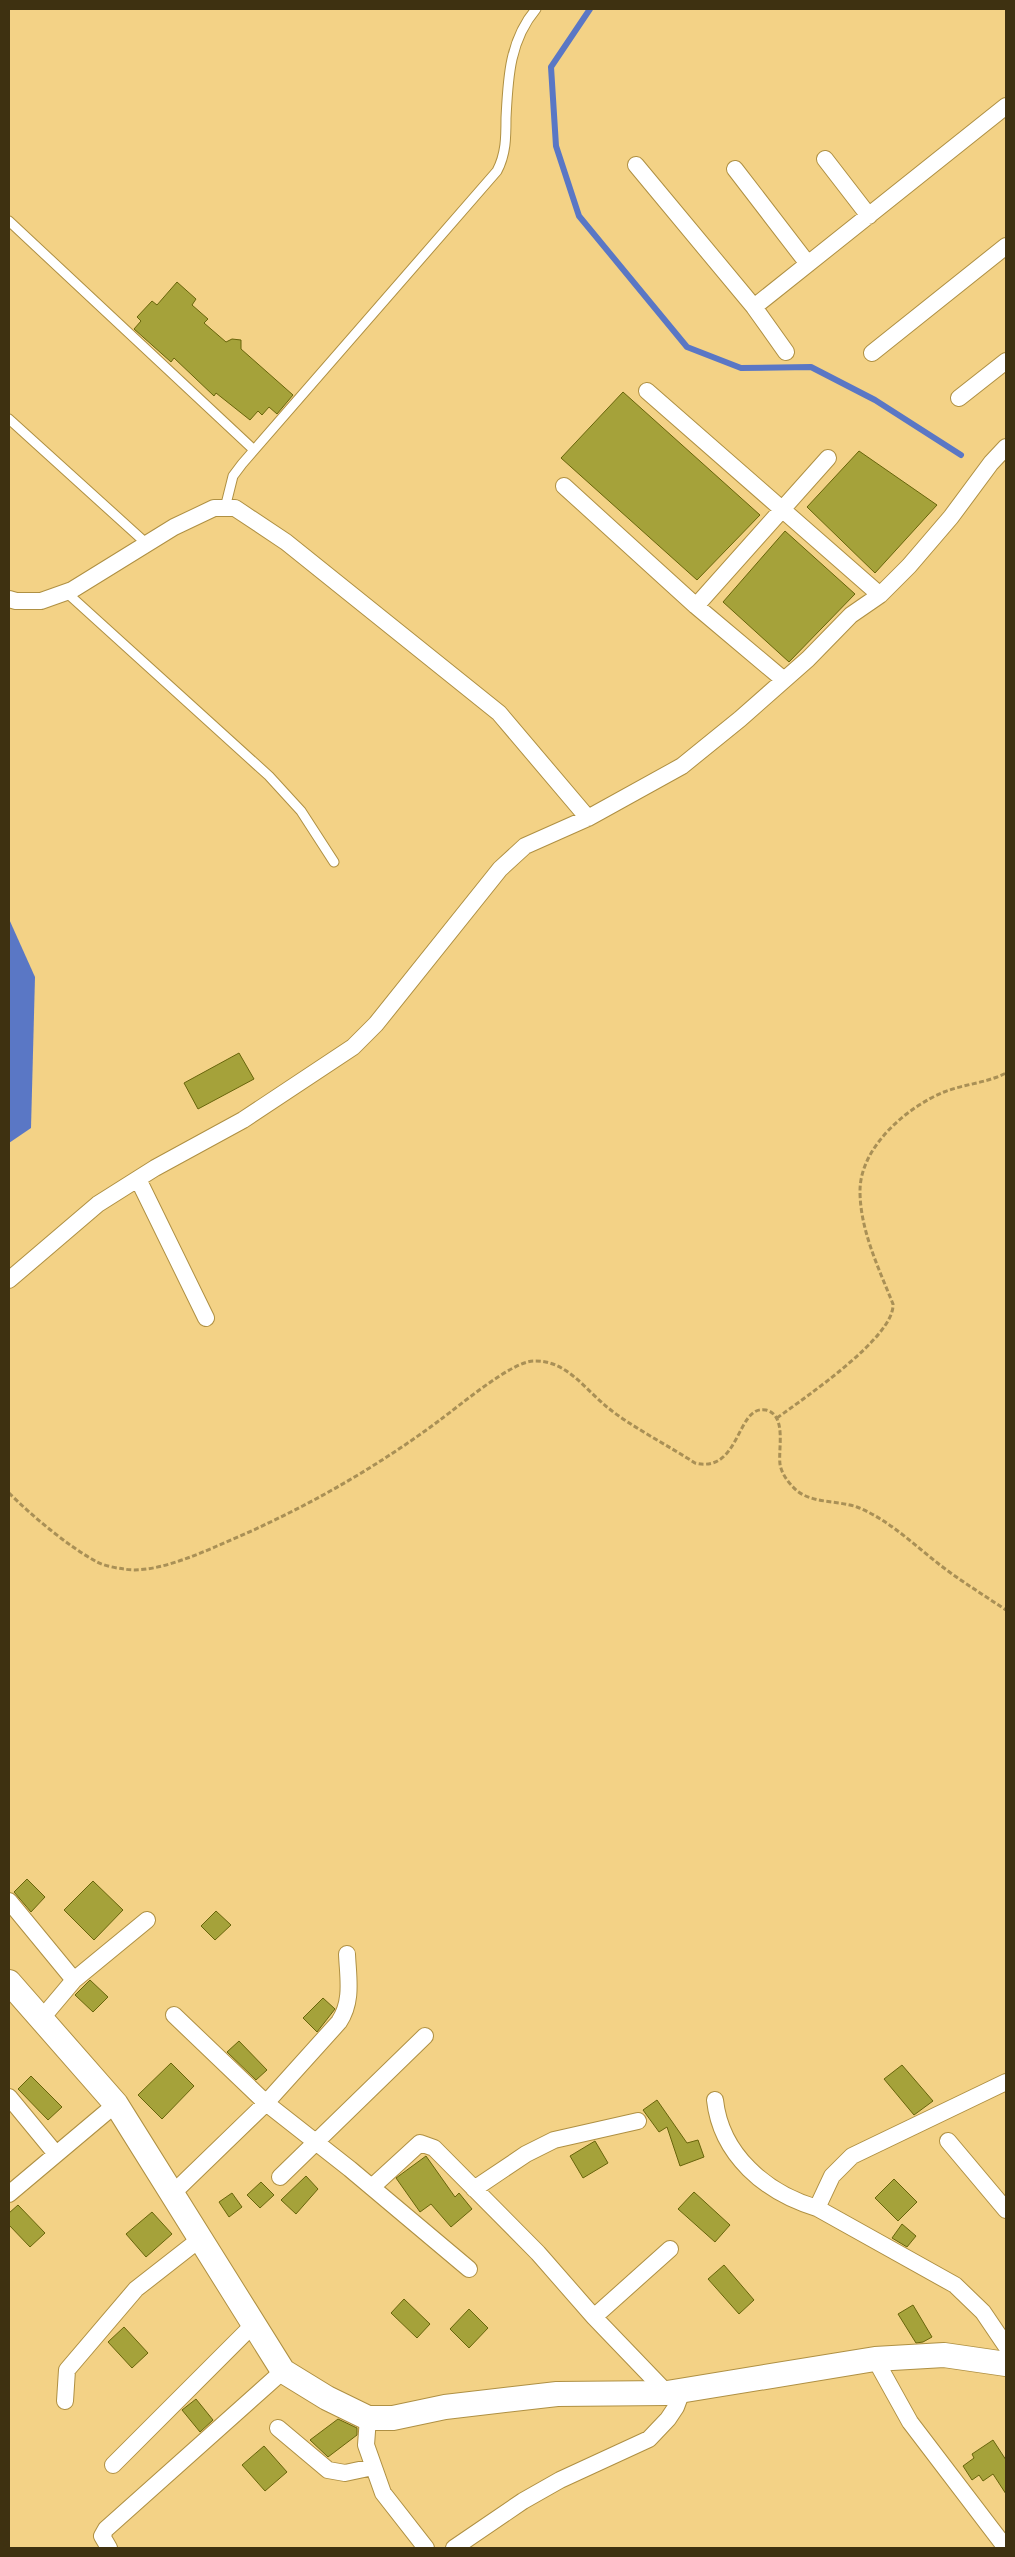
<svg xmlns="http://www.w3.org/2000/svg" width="1015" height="2557" font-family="Spectral,serif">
	<rect width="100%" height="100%" fill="#f3d286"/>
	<path fill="#5a77c5" d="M9,919L35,977L31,1128L9,1143Z"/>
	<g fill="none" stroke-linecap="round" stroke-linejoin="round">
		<path stroke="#5a77c5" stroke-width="6" d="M590,9L551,67L556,146L579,216L687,347L741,368L811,367L875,400L961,455"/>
	</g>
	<path fill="#a5a23a" stroke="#68650b" d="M177,282L196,299L192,305L208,319L204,323L226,342L232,339L241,340V349L293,395L277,414L269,407L262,415L258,411L250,420L216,393L214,396L174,358L171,362L134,329L141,321L137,317L152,301L157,305Z
		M623,392L760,515L697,580L561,458Z
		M859,451L937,505L875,573L807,507Z
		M785,531L855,594L789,662L723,602Z
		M239,1053L254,1079L198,1109L184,1083Z
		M27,1879L45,1897L31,1912L14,1892Z
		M93,1881L123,1910L94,1940L64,1910Z
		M216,1911L231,1925L215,1940L201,1926Z
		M90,1980L108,1997L93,2012L75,1995Z
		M323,1998L335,2009L317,2032L303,2018Z
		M239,2041L267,2070L256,2080L227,2052Z
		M171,2063L194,2086L162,2119L138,2095Z
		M902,2065L933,2101L914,2115L884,2079Z
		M31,2076L62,2107L48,2120L18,2089Z
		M657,2100L687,2143L698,2140L704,2157L680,2166L667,2127L659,2132L643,2110Z
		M595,2141L608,2163L583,2178L570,2156Z
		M426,2156L455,2197L459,2193L472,2209L451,2227L431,2204L420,2212L396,2178Z
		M306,2176L318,2189L296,2214L281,2200Z
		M894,2179L917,2202L898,2221L875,2198Z
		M261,2182L274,2195L260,2208L247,2195Z
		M694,2192L730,2225L715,2242L678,2209Z
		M232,2193L242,2207L229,2217L219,2202Z
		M18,2205L45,2233L30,2247L9,2225V2213Z
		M152,2212L172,2234L146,2257L126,2234Z
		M902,2224L916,2236L907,2247L892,2238Z
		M724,2265L754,2300L739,2314L708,2279Z
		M404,2299L430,2324L417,2338L391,2313Z
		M913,2305L932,2337L923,2342L916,2343L898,2314Z
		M469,2309L488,2328L469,2348L450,2329Z
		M124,2327L148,2353L132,2368L108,2342Z
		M196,2399L213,2420L200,2432L182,2410Z
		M338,2419L357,2428V2435L328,2457L310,2440Z
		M993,2440L1006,2460V2494L993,2474L983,2481L979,2475L972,2480L963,2466L974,2458L972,2454Z
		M264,2446L287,2472L265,2491L242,2465Z"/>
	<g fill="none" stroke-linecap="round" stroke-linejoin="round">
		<defs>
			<path id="lane" d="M9,221L254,450
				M9,419L147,544
				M225,508L233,476L242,464L497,171C506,154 506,137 506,118C508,79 509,41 536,9
				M66,592L269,776L301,811L334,862"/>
			<path id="street" d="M825,159L869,216
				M636,165L754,307L786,352
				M735,169L808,264
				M754,307L1006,106
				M872,353L1006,246
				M647,391L880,595
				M959,398L1006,361
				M564,486L696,606L784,680
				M9,599L16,601H41L72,590L174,527L214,508H235L286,542L499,713L588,818
				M696,606L828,458
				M138,1179L206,1318
				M9,1280L98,1204L155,1168L243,1120L353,1047L376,1024L500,869L525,846L588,818L682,766L740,719L808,659L851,615L880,595L909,566L951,517L991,463L1006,447
				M9,1901L74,1980
				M174,2015L266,2103L350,2169L469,2269
				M42,2018L74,1980L147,1920
				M1006,2082L852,2156L832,2176L817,2208L955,2285L983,2312L1006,2346
				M9,2097L56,2154
				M715,2100C721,2155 766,2193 817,2208
				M948,2141L1006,2210
				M280,2177L425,2036
				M372,2187L420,2143L434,2148L538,2253L594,2317L667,2393
				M474,2189L526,2154L554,2140L638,2121
				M173,2193L266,2103L339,2022C353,2001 348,1978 347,1954
				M9,2194L116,2104
				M594,2317L670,2249
				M875,2359L910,2422L1006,2548
				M65,2401L67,2370L136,2289L200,2239
				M368,2418L366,2445L383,2493L426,2548
				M278,2428L328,2470L345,2473L373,2467
				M113,2465L254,2324
				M109,2548L102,2536L106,2529L283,2371
				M454,2548L523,2501L560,2480L649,2439L668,2419L676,2407L682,2391"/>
			<path id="secondary" d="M9,1982L116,2104L283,2371L327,2398L368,2418H393L445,2407L557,2394L667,2393L875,2359L944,2355L1006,2364"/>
		</defs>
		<use href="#lane" stroke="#af9043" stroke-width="11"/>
		<use href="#street" stroke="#af9043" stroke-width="18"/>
		<use href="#secondary" stroke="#af9043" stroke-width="26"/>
		<path stroke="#a99056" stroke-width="3" stroke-dasharray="5 2.5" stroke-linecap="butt" d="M777,1418C804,1398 895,1337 893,1304C879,1269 860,1230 860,1191C860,1147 907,1107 944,1092C964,1084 987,1083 1006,1073
			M9,1493C32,1516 69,1547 97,1562C105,1566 116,1568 124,1569C151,1574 192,1557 217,1546C296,1513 370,1472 440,1420C459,1406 512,1361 534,1361C566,1360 585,1389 607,1407C630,1426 669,1446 695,1463C741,1474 736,1404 766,1410C787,1415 778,1449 780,1464C781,1472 787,1481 793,1487C808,1504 837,1500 857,1507C890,1520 916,1547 944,1568C964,1583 985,1596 1006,1610"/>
		<use href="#lane" stroke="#fff" stroke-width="9"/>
		<use href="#street" stroke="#fff" stroke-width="16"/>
		<use href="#secondary" stroke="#fff" stroke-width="24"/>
	</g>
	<rect width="1015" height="2557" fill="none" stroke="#3e3111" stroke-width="20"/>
</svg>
